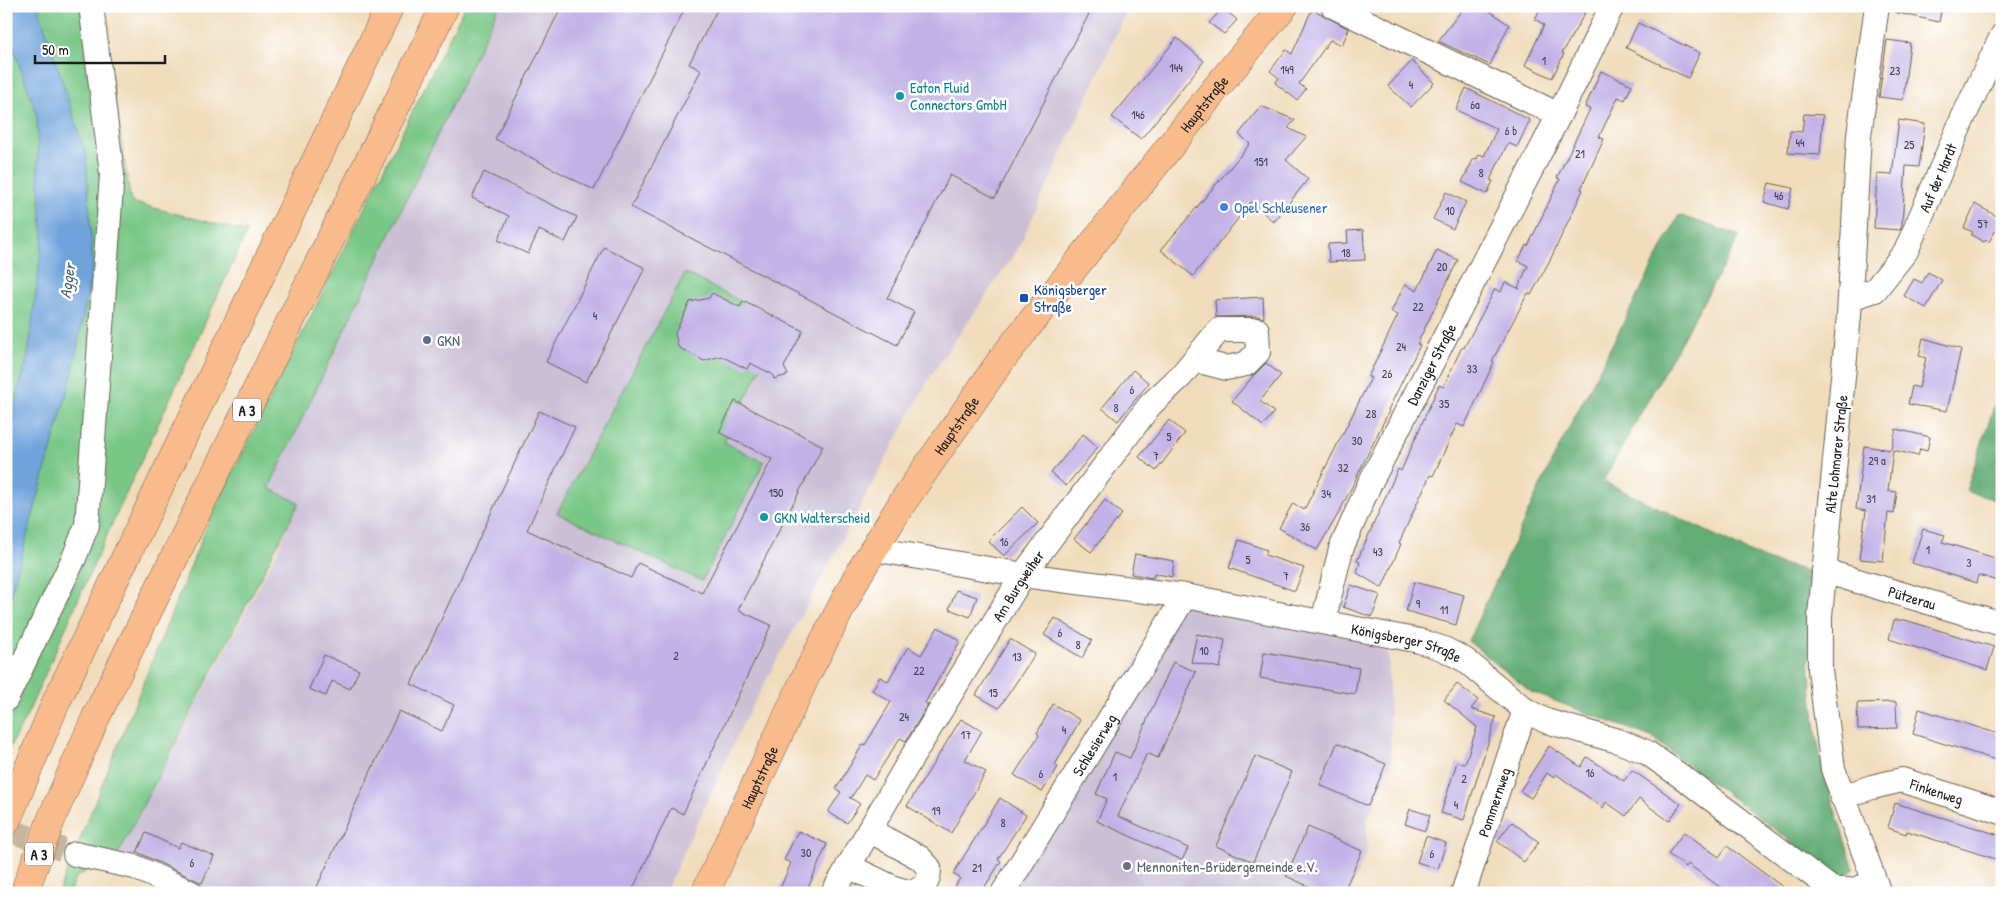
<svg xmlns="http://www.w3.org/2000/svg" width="2008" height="899" font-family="'Patrick Hand',sans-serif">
	<rect width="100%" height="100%" fill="#fff"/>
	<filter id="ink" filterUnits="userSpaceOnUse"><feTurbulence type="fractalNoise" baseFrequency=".02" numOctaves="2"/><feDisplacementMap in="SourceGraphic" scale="10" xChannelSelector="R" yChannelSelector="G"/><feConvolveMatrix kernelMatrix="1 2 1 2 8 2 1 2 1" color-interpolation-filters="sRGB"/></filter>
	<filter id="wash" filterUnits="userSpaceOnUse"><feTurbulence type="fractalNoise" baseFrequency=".0096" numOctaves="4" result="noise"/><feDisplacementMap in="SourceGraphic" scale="20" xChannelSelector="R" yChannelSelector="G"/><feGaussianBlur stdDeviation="1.12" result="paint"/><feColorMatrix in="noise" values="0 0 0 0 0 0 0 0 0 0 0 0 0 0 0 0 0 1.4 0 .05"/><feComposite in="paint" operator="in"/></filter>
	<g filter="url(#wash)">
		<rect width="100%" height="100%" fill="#f0dcbb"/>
		<path fill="#cbbfd5" d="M499,6H1129L1018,249L930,377L742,725L665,893H201L118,854L276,554L298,503L269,489Z
			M1171,601L1388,645L1391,764L1367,820V852L1349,893H998Z"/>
		<path fill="#79c787" stroke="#4a7252" d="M6,6H80L86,39L100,8L131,202L247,232L107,535L27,715L6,754Z
			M465,6H499L269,488L299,503L118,854L76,877L69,893H58L209,521Z
			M685,273L783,323L724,442L764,462L702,581L557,513Z"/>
		<path fill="#62ac74" stroke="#3f6448" d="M1679,215L1740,236L1603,481L1766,560L1809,571L1808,623L1810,675L1816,731L1824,776L1854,869L1848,874L1836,875L1651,737L1531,692L1468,641L1552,461Z
			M2002,382V502L1966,491Z"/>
		<path fill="#6fa3db" stroke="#46607c" d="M6,6H38L86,155L93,265L72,375L6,611V437L28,355L43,237L38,172L37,116L6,26Z"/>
		<g id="blocks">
			<path fill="#c1b1e6" d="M562,6H686L594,190L495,139Z
				M719,6H1093L995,198L950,175L887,298L914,312L897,345L631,207L701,70L689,64Z
				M1465,6H1483L1509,25L1490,65L1438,41Z
				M1542,6H1573L1585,13L1562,53L1564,54L1552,78L1525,65L1544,25L1535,19Z
				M1895,6H1942L1939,22L1894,12Z
				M1223,8L1237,20L1224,34L1209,23Z
				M1312,9L1349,29L1342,45L1330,40L1299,84L1306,89L1297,100L1275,83L1279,78L1270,71L1286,50L1292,54Z
				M1638,23L1700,53L1688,78L1626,48Z
				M1177,38L1204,61L1141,139L1112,117Z
				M1887,40L1910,43L1903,100L1879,97Z
				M1412,61L1434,83L1411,107L1388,86Z
				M1601,71L1632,85L1625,100L1618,97L1599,137L1604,139L1581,189L1583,190L1551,258L1531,295L1528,293L1492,361L1494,362L1464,427L1457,424L1433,476L1430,475L1399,543L1401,544L1382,588L1357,573L1360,562L1357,561L1398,469L1401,471L1439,385L1443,387L1462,347L1464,348L1495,289L1501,292L1505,282L1520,289L1518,288L1528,266L1518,261L1526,245L1528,246L1560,179L1557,178L1590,109L1585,107Z
				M1466,88L1530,120L1517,147L1508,143L1490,180L1493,181L1487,194L1462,182L1474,158L1477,159L1479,154L1484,156L1497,129L1456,110Z
				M1261,106L1295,120L1288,128L1306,137L1286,160L1308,179L1274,222L1251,202L1193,276L1161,250L1250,144L1239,134Z
				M1804,114L1823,115L1820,155L1788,153L1790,131L1802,132Z
				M1899,120L1925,124L1919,167L1906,166L1902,225L1900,230L1874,228L1877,174L1892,175Z
				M484,172L577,217L565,242L539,230L528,254L498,240L509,216L472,198Z
				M1769,183L1793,188L1788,209L1764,202Z
				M1446,192L1466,202L1453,229L1433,219Z
				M1975,204L2002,219L1989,242L1986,240L1984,242L1971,235L1973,232L1964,228Z
				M1363,230L1365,260L1329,262L1328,244L1348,243L1347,231Z
				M604,247L645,268L586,382L546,362Z
				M1437,250L1458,260L1417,344L1420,345L1388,410L1389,411L1340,511L1317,550L1279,528L1293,503L1304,510L1371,378L1368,377L1398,315L1391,312L1405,284L1417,291Z
				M1928,272L1942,280L1926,308L1904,296L1914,279L1922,283Z
				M712,293L740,307L743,301L803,331L784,367L788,375L774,379L772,374L750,363L747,369L721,356L704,361L678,347L675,333L690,302L709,298Z
				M1263,297L1264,318L1257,316L1216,317L1215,300Z
				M1923,338L1961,349L1947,411L1908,404L1912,386L1919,388L1926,358L1919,356Z
				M1266,363L1281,375L1260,401L1274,412L1263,426L1232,401L1254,375Z
				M1133,370L1149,383L1118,421L1102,408Z
				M735,401L823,446L738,610L771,625L683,814L671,808L631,893H314L399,711L442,731L454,705L411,684L539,411L575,427L527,530L631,578L638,563L702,593L772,459L719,432Z
				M1169,420L1185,433L1156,471L1139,457Z
				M1896,429L1930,437L1927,451L1920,449L1918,456L1893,450L1888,491L1897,492L1894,514L1888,513L1883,561L1859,559L1866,511L1856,509L1864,446L1891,450Z
				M1083,434L1098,447L1066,486L1051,473Z
				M1105,500L1122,514L1091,552L1074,539Z
				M1022,507L1038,523L1004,556L988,541Z
				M1923,529L1945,535L1942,542L2002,560V582L1978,575L1976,583L1912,563Z
				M1239,540L1267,550L1265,555L1304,568L1295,591L1229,568Z
				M1135,554L1174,561L1172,577L1154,573L1153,578L1131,574Z
				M1414,582L1464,595L1456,625L1406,611Z
				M1351,585L1380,595L1372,617L1343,607Z
				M956,590L977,597L970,617L949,609Z
				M1055,618L1092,640L1082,658L1044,635Z
				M1894,620H1905L1994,647L1987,670L1889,639Z
				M938,627L960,641L925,703L928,705L906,741L900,738L873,780L865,775L851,798L849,797L860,804L847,823L828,812L841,792L836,789L863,744L865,745L891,702L872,690L880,677L888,681L908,647L921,655Z
				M1197,634L1225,640L1220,668L1191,662Z
				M1010,639L1035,654L999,708L976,695Z
				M1264,652L1359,668L1355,694L1260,678Z
				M324,655L359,670L350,689L332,681L326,696L309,689Z
				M1173,662L1196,672L1158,758L1147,753L1118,816L1188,848L1182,860L1097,821L1107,799L1096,794L1115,752L1130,758Z
				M1457,684L1478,700L1471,709L1496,717L1464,820L1441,813L1457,762L1465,764L1477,727L1444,700Z
				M1896,702L1897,728L1858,729L1857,703Z
				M1053,704L1080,720L1055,765L1058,767L1042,792L1014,775L1039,735L1037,733Z
				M1919,709L2002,735V762L1913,734Z
				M961,719L982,731L965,760L986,772L951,833L907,806Z
				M1337,743L1386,764L1368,806L1320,785Z
				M1549,746L1581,767L1587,757L1624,781L1632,770L1681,804L1669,821L1639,799L1626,816L1606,802L1603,808L1556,774L1554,778L1547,773L1531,798L1520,791Z
				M1255,756L1292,772L1253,862L1216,846Z
				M1000,798L1026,815L998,859L1001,861L981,893H965L955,887L960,878L953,874Z
				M1895,803L2002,836V861L1907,831L1906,834L1888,828Z
				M1410,809L1430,815L1425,831L1405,824Z
				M1512,822L1539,842L1524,862L1497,841Z
				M1308,827L1362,851L1343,893H1323L1286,876Z
				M798,831L827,844L806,893H778L791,863L784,860Z
				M1684,832L1719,857L1727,846L1791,893H1728L1688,864L1686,867L1668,854Z
				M146,833L178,848L181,842L214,856L202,883L137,852Z
				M1426,836L1446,843L1438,869L1417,862Z"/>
		</g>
	</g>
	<g filter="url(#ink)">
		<use href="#blocks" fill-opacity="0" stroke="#665f54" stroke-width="1"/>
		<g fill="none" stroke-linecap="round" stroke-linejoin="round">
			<path stroke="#c6b69b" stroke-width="24" stroke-dasharray="24 12" stroke-linecap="butt" d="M6,829L75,854"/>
			<defs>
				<g id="minor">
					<path d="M1333,6L1559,115"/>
					<path d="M1877,6L1859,135L1849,315L1820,616V670L1833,769L1879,893"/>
					<path id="s1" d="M1850,298L1875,290L1906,251L1963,118L2002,36"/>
					<path id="s2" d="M873,549L1023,575L1185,596L1420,641L1444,649L1465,660L1525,710L1546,721L1618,741L1646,752L1685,779L1833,890H1853L1875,883"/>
					<path id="s3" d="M1824,571L2002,624"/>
					<path id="s4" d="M1323,622L1341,549L1369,485L1559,115L1612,6"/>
					<path d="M6,699L74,558L87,525L112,174L92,13"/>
					<path id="s5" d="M1842,797L1872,787L1902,780L2002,812"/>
					<path d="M869,830L920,858L929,868C929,882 925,887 912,893"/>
					<path d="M75,854L135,867L191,893"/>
					<path d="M848,866L894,888L912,893"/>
					<path id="s6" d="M833,893L906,767L1023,575L1150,405L1180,377L1219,330H1257L1258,352L1246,364L1226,368L1195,360"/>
					<path id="s7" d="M1003,893L1185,596"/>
					<path id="s8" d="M1463,893L1525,710"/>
				</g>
				<g id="major">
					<path id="s9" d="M705,893L807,674L858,575L902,503L1002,359L1216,88L1284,6"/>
				</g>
				<path id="highway" d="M6,822L57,700L390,6
					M24,893L53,815L96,717L445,6"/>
			</defs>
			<use href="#minor" stroke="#665f54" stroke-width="26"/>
			<use href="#major" stroke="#665f54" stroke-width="29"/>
			<use href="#highway" stroke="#665f54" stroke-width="29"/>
			<use href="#minor" stroke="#fff" stroke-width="24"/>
			<use href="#major" stroke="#fabb8c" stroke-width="28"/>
			<use href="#highway" stroke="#fabb8c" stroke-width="28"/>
		</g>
	</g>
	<g fill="#0f9aa8" stroke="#fff" stroke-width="2">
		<circle cx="900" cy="96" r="5"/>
		<circle cx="764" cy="517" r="5"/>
	</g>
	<circle fill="#3f7fe0" stroke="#fff" stroke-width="2" cx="1224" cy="207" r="5"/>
	<rect fill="#1a4fb4" stroke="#fff" stroke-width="2" x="1019" y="293" width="10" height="10" rx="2.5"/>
	<circle fill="#5c6f8a" stroke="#fff" stroke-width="2" cx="427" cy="340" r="5"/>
	<circle fill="#6b7280" stroke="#fff" stroke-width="2" cx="1127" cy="866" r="5"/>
	<g text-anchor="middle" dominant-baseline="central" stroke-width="5" stroke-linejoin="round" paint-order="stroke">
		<g font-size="12" fill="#45414e">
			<text x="1544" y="60">1</text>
			<text x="1176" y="67">144</text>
			<text x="1287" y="69">149</text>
			<text x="1895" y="70">23</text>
			<text x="1411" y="84">4</text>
			<text x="1475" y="104">6a</text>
			<text x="1138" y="114">146</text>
			<text x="1511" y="130">6 b</text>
			<text x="1800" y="142">44</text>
			<text x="1909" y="144">25</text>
			<text x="1580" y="153">21</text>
			<text x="1261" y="161">151</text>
			<text x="1481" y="172">8</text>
			<text x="1779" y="195">46</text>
			<text x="1450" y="210">10</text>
			<text x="1983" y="223">57</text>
			<text x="1346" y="252">18</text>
			<text x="1442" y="266">20</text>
			<text x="1418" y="306">22</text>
			<text x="595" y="315">4</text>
			<text x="1401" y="346">24</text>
			<text x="1472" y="368">33</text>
			<text x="1387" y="373">26</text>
			<text x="1132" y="389">6</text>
			<text x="1444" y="403">35</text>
			<text x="1116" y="407">8</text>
			<text x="1371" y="413">28</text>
			<text x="1169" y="436">5</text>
			<text x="1357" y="440">30</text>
			<text x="1156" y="455">7</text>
			<text x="1877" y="460">29 a</text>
			<text x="1343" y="467">32</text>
			<text x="776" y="492">150</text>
			<text x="1326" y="493">34</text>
			<text x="1871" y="498">31</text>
			<text x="1305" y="526">36</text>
			<text x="1004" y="541">16</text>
			<text x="1928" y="549">1</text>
			<text x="1378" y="551">43</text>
			<text x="1248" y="559">5</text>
			<text x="1969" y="562">3</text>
			<text x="1286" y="575">7</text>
			<text x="1418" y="603">9</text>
			<text x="1444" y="609">11</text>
			<text x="1060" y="632">6</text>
			<text x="1078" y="644">8</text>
			<text x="1204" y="650">10</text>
			<text x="676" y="655">2</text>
			<text x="1017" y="656">13</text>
			<text x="919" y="670">22</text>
			<text x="993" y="692">15</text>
			<text x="904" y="716">24</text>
			<text x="1064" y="729">4</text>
			<text x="966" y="734">17</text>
			<text x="1590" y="772">16</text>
			<text x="1041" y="773">6</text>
			<text x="1115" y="776">1</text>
			<text x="1464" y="778">2</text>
			<text x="1456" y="804">4</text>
			<text x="936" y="810">19</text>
			<text x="1003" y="822">8</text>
			<text x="806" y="852">30</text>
			<text x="1432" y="853">6</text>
			<text x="192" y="862">6</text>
			<text x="977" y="867">21</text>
		</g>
		<g fill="#fff" stroke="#606060" stroke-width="1">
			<rect x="233" y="398.5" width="28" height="23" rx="4"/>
			<rect x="25" y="842.5" width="28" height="23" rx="4"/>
		</g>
		<g font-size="14" font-weight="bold" fill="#1c1c1c">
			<text x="247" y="410">A 3</text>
			<text x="39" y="854">A 3</text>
		</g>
		<g font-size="15" fill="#0d838f" stroke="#fff" text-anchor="start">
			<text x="910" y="87">Eaton Fluid<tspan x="910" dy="17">Connectors GmbH</tspan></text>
			<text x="774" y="517">GKN Walterscheid</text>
		</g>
		<g font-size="15" fill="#1c1c1c" stroke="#fff">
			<text stroke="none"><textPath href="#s9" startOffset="938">Hauptstraße</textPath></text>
			<text stroke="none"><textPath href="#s1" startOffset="156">Auf der Hardt</textPath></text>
			<text stroke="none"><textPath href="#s4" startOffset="281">Danziger Straße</textPath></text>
			<text stroke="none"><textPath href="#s9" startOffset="532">Hauptstraße</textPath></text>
			<text transform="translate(1836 454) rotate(-84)">Alte Lohmarer Straße</text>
			<text stroke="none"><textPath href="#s6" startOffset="359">Am Burgweiher</textPath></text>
			<text stroke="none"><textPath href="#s3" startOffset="92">Pützerau</textPath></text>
			<text stroke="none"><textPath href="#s2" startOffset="542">Königsberger Straße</textPath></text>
			<text stroke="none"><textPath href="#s7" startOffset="174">Schlesierweg</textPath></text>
			<text stroke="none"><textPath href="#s9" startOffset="128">Hauptstraße</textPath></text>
			<text stroke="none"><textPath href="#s5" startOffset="99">Finkenweg</textPath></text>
			<text stroke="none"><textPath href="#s8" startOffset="96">Pommernweg</textPath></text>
		</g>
		<g font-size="15" fill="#366cbe" stroke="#fff" text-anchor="start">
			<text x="1234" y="207">Opel Schleusener</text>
		</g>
		<g font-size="15" fill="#164399" stroke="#fff" text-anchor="start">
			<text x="1034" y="289">Königsberger<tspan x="1034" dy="17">Straße</tspan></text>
		</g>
		<g font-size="15" fill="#4e5e75" stroke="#fff" text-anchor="start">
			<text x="437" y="340">GKN</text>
		</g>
		<g font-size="15" fill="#5b616d" stroke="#fff" text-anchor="start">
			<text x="1137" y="866">Mennoniten-Brüdergemeinde e.V.</text>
		</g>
		<g font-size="16" font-style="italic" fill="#46607c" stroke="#fff">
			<text transform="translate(67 281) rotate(-82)">Agger</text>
		</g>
	</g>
	<rect width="2008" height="899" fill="none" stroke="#fff" stroke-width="25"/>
	<path d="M35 55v8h130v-8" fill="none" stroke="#1c1c1c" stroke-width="2.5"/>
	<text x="42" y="55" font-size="15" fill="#1c1c1c" stroke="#ffffff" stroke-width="4" paint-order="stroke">50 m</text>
</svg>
